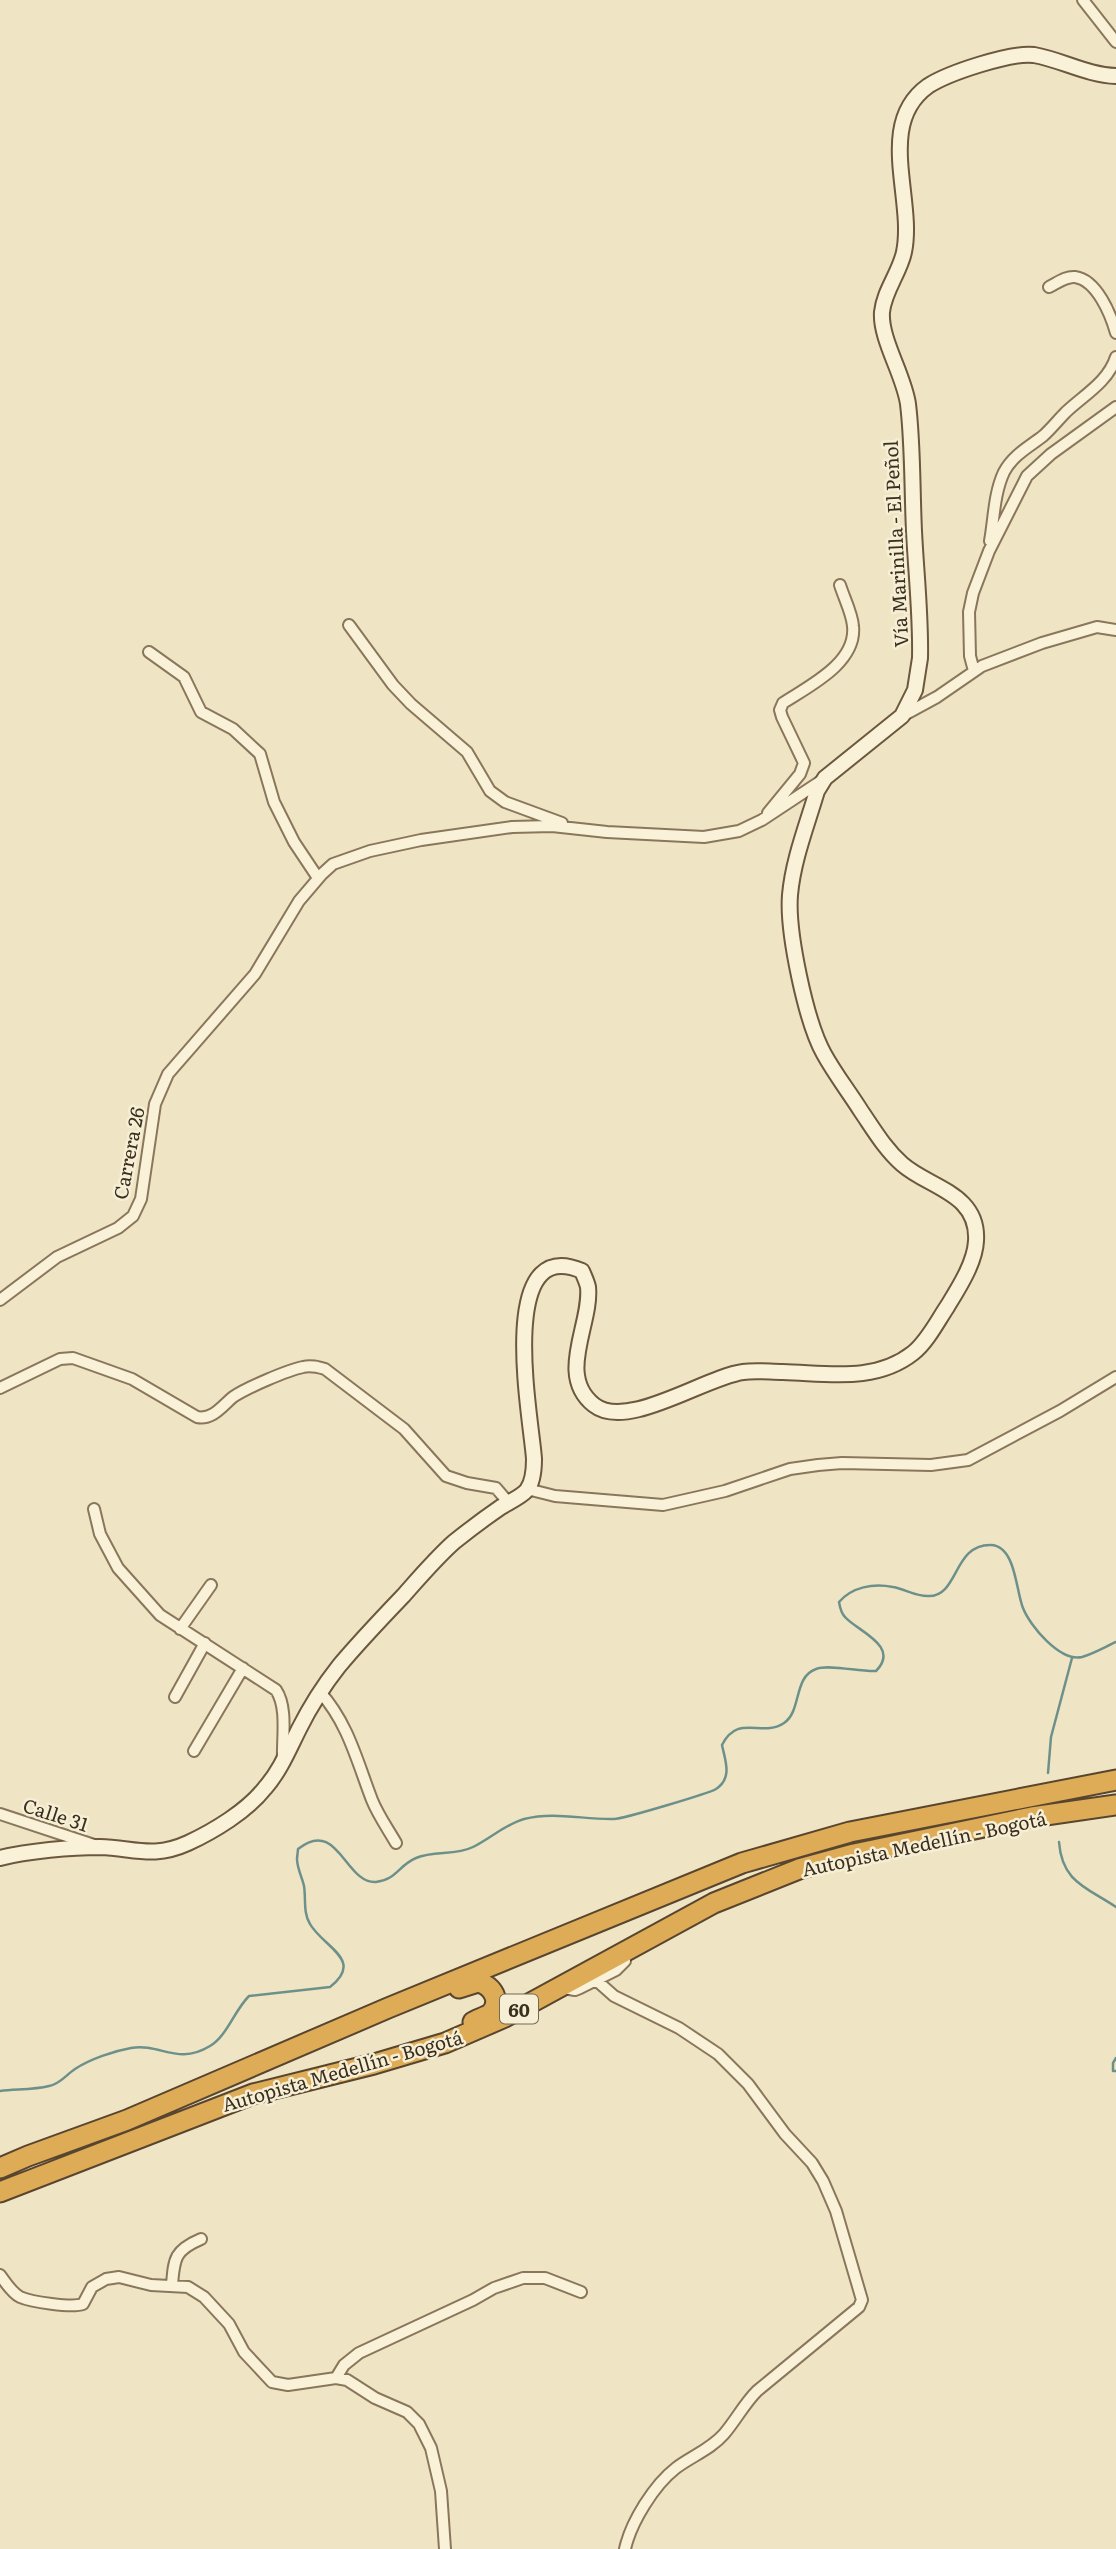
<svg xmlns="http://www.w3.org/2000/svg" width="1116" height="2549" font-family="Literata,serif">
	<rect width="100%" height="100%" fill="#efe5c5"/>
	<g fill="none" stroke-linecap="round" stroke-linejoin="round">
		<path stroke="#6d918a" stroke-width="2.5" d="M1048,1773L1051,1737L1072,1658
			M1059,1842C1062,1882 1086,1887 1116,1907
			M1116,2058L1113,2063V2071H1116
			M0,2091C16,2089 33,2090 49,2086C60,2084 66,2075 75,2069C90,2059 114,2051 131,2048C161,2043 177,2066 210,2046C227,2036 234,2011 249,1996L330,1987C365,1960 323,1947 310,1924C303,1913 306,1898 304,1886C302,1877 297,1868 297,1859C297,1858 298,1850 298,1849C338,1817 345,1884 376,1882C396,1880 399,1865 416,1858C434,1850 455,1856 473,1847C491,1838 504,1825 524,1819C555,1811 584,1820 614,1819C623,1819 710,1793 716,1789C733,1778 725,1760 722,1745C738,1713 762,1738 784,1723C802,1711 793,1677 816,1669C829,1664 860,1672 876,1671C901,1646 857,1631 845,1617C841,1613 840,1608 839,1602C852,1587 873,1583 893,1587C905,1589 917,1597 929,1596C959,1596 953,1544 991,1545C1016,1546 1016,1592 1023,1608C1030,1626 1060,1662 1082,1657C1093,1654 1105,1647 1116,1642"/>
		<defs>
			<path id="street" d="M1083,0L1116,42
				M1049,287C1057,283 1066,276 1075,277C1097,280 1111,315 1116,333
				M990,541C994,519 994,493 1004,472C1013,455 1029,447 1043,436C1051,429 1058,420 1066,412C1084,395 1108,382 1116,357
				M349,625L393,685L411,704L467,752L490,791L505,802L562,823
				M149,652L184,677L201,712L233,729L260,754L274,802L294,842L318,878
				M974,671L970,656L969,612L973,593L989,551L1027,476L1051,454L1116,407
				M902,716L937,697L982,666L1042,643L1097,627L1116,630
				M768,813L800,774L804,763L782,717L780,710L783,703C809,686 857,663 853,626C852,613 844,598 840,585
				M0,1300L57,1257L118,1228L133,1216L141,1199L155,1104L168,1074L255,974L299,901L322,874L333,864L370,851L421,840L512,827L552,826L607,832L704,837L739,831L762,820L821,781
				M0,1388L60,1359L73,1358L132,1379L197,1417C213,1420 222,1406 233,1397C246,1388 288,1370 303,1367C311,1365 318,1367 325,1369L404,1429L446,1476L467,1483L496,1488L508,1502
				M527,1489L555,1496L663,1505L725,1491L790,1469L818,1465L842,1463L931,1465L968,1460L1060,1411L1116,1377
				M94,1509L100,1534L118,1568L160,1615L276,1690C288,1708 282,1739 283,1760
				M180,1629L211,1585
				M320,1692C348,1723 357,1761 372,1800C378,1815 388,1829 396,1843
				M175,1697L205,1643
				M194,1751L243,1668
				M0,1814L94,1845
				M596,1980L614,1996L679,2028L718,2054L748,2084L785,2134L812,2163L823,2181L836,2211L862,2300L859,2307L757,2391C744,2404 736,2420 724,2434C711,2449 692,2456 676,2468C654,2485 631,2522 625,2549
				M563,1988L575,1990L580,1988L616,1970L625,1961V1952
				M0,2275C6,2283 11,2292 20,2297C31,2302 72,2308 83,2304L92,2287L106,2279L119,2277L151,2285L188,2287L204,2297L229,2324L244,2352L272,2382L288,2385L336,2378L347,2380L375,2398L407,2412L419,2424L431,2448L441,2491L445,2549
				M172,2285C174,2258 175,2250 201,2239
				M336,2378L344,2365L359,2353L473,2300L494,2288L523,2278H545L581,2292"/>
			<path id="secondary" d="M0,1858C27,1851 72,1847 100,1847C134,1848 153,1859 188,1843C214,1831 247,1811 265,1788C280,1771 289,1749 299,1729C310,1707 324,1685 339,1666C359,1642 381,1619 403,1596C419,1578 436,1558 454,1542C469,1530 485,1518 501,1507C509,1502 521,1497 527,1490C533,1482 534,1469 534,1459C532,1423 494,1233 582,1271C584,1276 587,1282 588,1287C592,1324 556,1375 594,1405C627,1431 705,1377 743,1372C756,1370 770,1372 783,1372C827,1373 875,1383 913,1353C927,1342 937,1322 947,1307C958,1289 975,1263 976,1241C979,1193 929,1188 902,1164C885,1149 874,1130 861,1111C849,1092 835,1074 824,1054C806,1022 787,932 790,895C793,860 807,825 817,791L825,778L902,716L915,690L920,658C921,616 916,573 914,531C912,489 913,445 908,404C904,375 880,339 882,312C884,291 900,272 904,252C915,199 875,124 928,86C948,73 1011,52 1034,55C1062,60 1087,75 1116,76"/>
			<path id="highway" d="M459,1988L478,1982C492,1985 503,2002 490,2014C485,2017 478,2019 473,2022
				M0,2168L28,2156L127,2120L388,2008L742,1863L850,1832L1116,1780
				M0,2192L253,2094L374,2064L445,2043L505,2017L714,1903L799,1869L854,1854L1032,1817L1116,1805"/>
		</defs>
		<use href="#street" stroke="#8a775b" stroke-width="14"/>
		<use href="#secondary" stroke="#6c583e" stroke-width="18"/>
		<use href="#highway" stroke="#58452f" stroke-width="23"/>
		<use href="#street" stroke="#f9f2d9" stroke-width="10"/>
		<use href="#secondary" stroke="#f9f2d9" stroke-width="14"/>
		<use href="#highway" stroke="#deab56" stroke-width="19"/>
	</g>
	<g text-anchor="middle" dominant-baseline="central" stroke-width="5" stroke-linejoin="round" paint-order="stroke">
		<rect fill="#f6efd5" stroke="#726856" stroke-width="2" x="500" y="1994.5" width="38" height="29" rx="5"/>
		<g font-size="18" font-weight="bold" fill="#3a2e1f">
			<text x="519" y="2009">60</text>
		</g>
		<g font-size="19" fill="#3a2e1f" stroke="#f6efd5">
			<text transform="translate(895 544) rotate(-93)">Vía Marinilla - El Peñol</text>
			<text transform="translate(128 1153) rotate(-79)">Carrera 26</text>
			<text transform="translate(56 1814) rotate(18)">Calle 31</text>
			<text transform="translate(924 1843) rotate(-12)">Autopista Medellín - Bogotá</text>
			<text transform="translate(342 2070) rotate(-16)">Autopista Medellín - Bogotá</text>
		</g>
	</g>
</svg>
